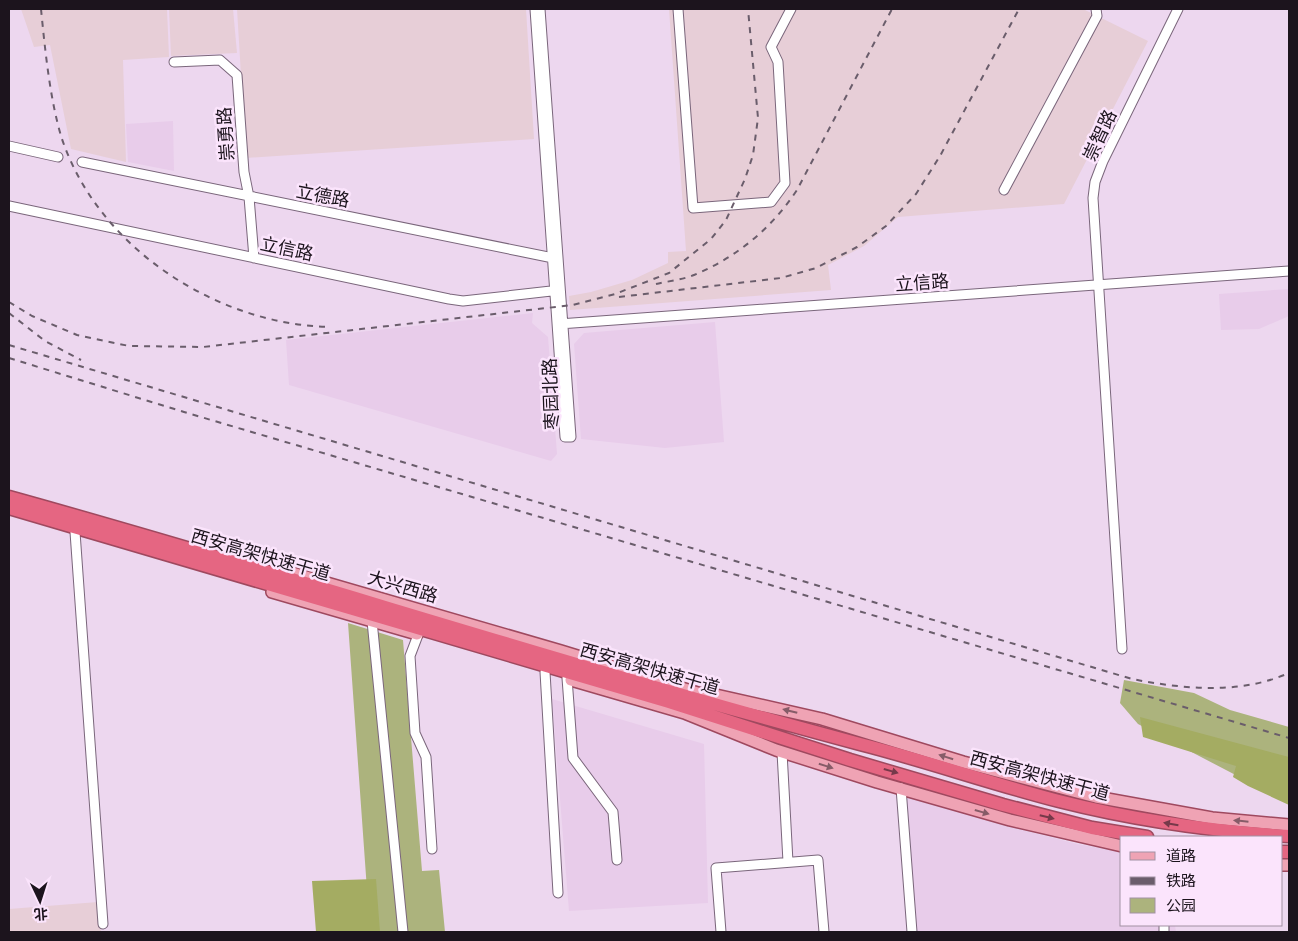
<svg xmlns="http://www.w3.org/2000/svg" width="1298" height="941" font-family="'Golos Text','Noto Sans SC',sans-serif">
	<rect width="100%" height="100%" fill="#edd7ef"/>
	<path fill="#e8ccea" d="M173,121L174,171L128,162L126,124Z
		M1289,289V316L1259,329L1221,330L1219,294Z
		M533,313L532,323L548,337L557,454L551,461L289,385L286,340Z
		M715,322L724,442L665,448L581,439L574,344L584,333Z
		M552,699L704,744L708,903L569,911Z
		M899,793L1023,830L1077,844L1122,852V925H1175L1176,932H908Z"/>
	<path fill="#e7ced7" d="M21,9H167L169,57L123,60L126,162L71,149L50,45L34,47Z
		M169,9H233L237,53L171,56Z
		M237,9H526L534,139L246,158Z
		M669,9H1083L1148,41L1064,204L898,217L864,246L828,265L831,290L570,310L569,296L591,292L632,280L668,263V252L686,251Z
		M98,902L101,932H9V909Z"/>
	<path fill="#acb37d" d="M348,623L403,640L422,871L439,870L445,932H370Z
		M1124,680L1194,693L1230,710L1289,727V803L1138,724L1120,703Z"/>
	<path fill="#a4ac62" d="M1140,717L1289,757V805L1248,786L1233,777L1236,766L1143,737Z
		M376,879L380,932H316L312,881Z"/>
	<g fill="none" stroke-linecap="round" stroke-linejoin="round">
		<defs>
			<path id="minor" d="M535,9L565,437H571L540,9
				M678,9L693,208L771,202L785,183L778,62L771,47L791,9
				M174,62L220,60L237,75L244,172L249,197L254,258
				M9,146L58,157
				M82,162L558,259
				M1004,190L1097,16L1096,9
				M9,206L449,299L463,301L560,290
				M559,324L1289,271
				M75,532L103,924
				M372,621L403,932
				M418,635L410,656L415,733L426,757L432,849
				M1122,649L1093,198L1095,182L1103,161L1178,9
				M545,672L558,893
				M567,678L573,758L613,812L617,860
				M782,752L788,862
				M901,788L912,932
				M1164,925V932
				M721,932L716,868L818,860L824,932"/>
			<path id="major" d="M282,570L561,651L714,698
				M272,592L417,634
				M571,680L688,714
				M707,693L822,719L963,762L1096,797L1212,818L1289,825
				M682,712L776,750L877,782L1010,820L1122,846
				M1282,865H1289"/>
			<path id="highway" d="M9,497C294,576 574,668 860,744C927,761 992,784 1059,801C1134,820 1212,831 1289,836
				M9,508L669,702L850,760L1003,805L1092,828L1147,837
				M1282,852H1289"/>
		</defs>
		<use href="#minor" stroke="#7a667b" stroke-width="11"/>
		<use href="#major" stroke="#9f495f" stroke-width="14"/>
		<use href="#highway" stroke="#9f495f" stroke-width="15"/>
		<use href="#minor" stroke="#fff" stroke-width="9"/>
		<use href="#major" stroke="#efa3b4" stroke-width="11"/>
		<use href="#highway" stroke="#e56682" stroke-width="12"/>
		<path stroke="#6a5d6b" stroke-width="2" stroke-dasharray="6 6" stroke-linecap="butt" d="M41,9C45,49 50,101 62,139C99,249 218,325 331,327
			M656,284C668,281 682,280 694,275C737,257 771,229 797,190L892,9
			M619,297L781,278L816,268L857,247L886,226L916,194L940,156L1019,9
			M9,302L32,316L77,335L129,346L203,347L573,305L615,294L669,273L711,239L726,220L745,179L753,155L758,118L748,9
			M9,313L45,341L81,360
			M9,345L1132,679C1184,689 1239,695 1289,673
			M9,358L184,412L1289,738"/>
	</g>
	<defs><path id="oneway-solid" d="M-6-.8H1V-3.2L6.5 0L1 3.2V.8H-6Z" transform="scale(1.25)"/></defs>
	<g fill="#865c68">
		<use href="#oneway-solid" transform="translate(790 711) rotate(-166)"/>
		<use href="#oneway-solid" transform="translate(946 757) rotate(-163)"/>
		<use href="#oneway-solid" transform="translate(826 766) rotate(17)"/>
		<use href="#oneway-solid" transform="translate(982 812) rotate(16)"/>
		<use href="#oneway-solid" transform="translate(1241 821) rotate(-174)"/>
	</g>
	<g fill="#76394a">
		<use href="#oneway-solid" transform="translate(891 771) rotate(16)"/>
		<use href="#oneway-solid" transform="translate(1047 817) rotate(14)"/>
		<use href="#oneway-solid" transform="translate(1171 824) rotate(-170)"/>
	</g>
	<g text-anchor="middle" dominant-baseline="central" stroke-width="5" stroke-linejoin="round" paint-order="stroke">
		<g font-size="18" fill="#1c141d" stroke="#fbe4fc">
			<text transform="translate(225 134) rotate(-94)">崇勇路</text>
			<text transform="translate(1099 135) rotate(-65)">崇智路</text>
			<text transform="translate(323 195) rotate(11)">立德路</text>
			<text transform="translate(287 248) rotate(12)">立信路</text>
			<text transform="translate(922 282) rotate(-4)">立信路</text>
			<text transform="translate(550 394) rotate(-92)">枣园北路</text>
			<text transform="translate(261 554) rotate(16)">西安高架快速干道</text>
			<text transform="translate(403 586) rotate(16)">大兴西路</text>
			<text transform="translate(650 668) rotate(16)">西安高架快速干道</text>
			<text transform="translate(1040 775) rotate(15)">西安高架快速干道</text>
		</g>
	</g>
	<rect width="1298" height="941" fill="none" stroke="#1c141d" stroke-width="20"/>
	<rect x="1120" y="836" width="162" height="90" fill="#fbe4fc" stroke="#a291a3"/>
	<rect x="1130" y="852" width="25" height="8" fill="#efa3b4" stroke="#a291a3"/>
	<text x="1166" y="861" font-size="15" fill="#1c141d">道路</text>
	<rect x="1130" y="877" width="25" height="8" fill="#6a5d6b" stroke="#a291a3"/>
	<text x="1166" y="886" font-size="15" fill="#1c141d">铁路</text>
	<rect x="1130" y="898" width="25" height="15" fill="#acb37d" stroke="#a291a3"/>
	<text x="1166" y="911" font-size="15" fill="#1c141d">公园</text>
	<g transform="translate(40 901) rotate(176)" stroke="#fbe4fc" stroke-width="4" paint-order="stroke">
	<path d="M0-4L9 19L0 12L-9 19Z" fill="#1c141d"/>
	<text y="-8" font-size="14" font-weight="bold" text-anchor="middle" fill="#1c141d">北</text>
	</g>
</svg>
